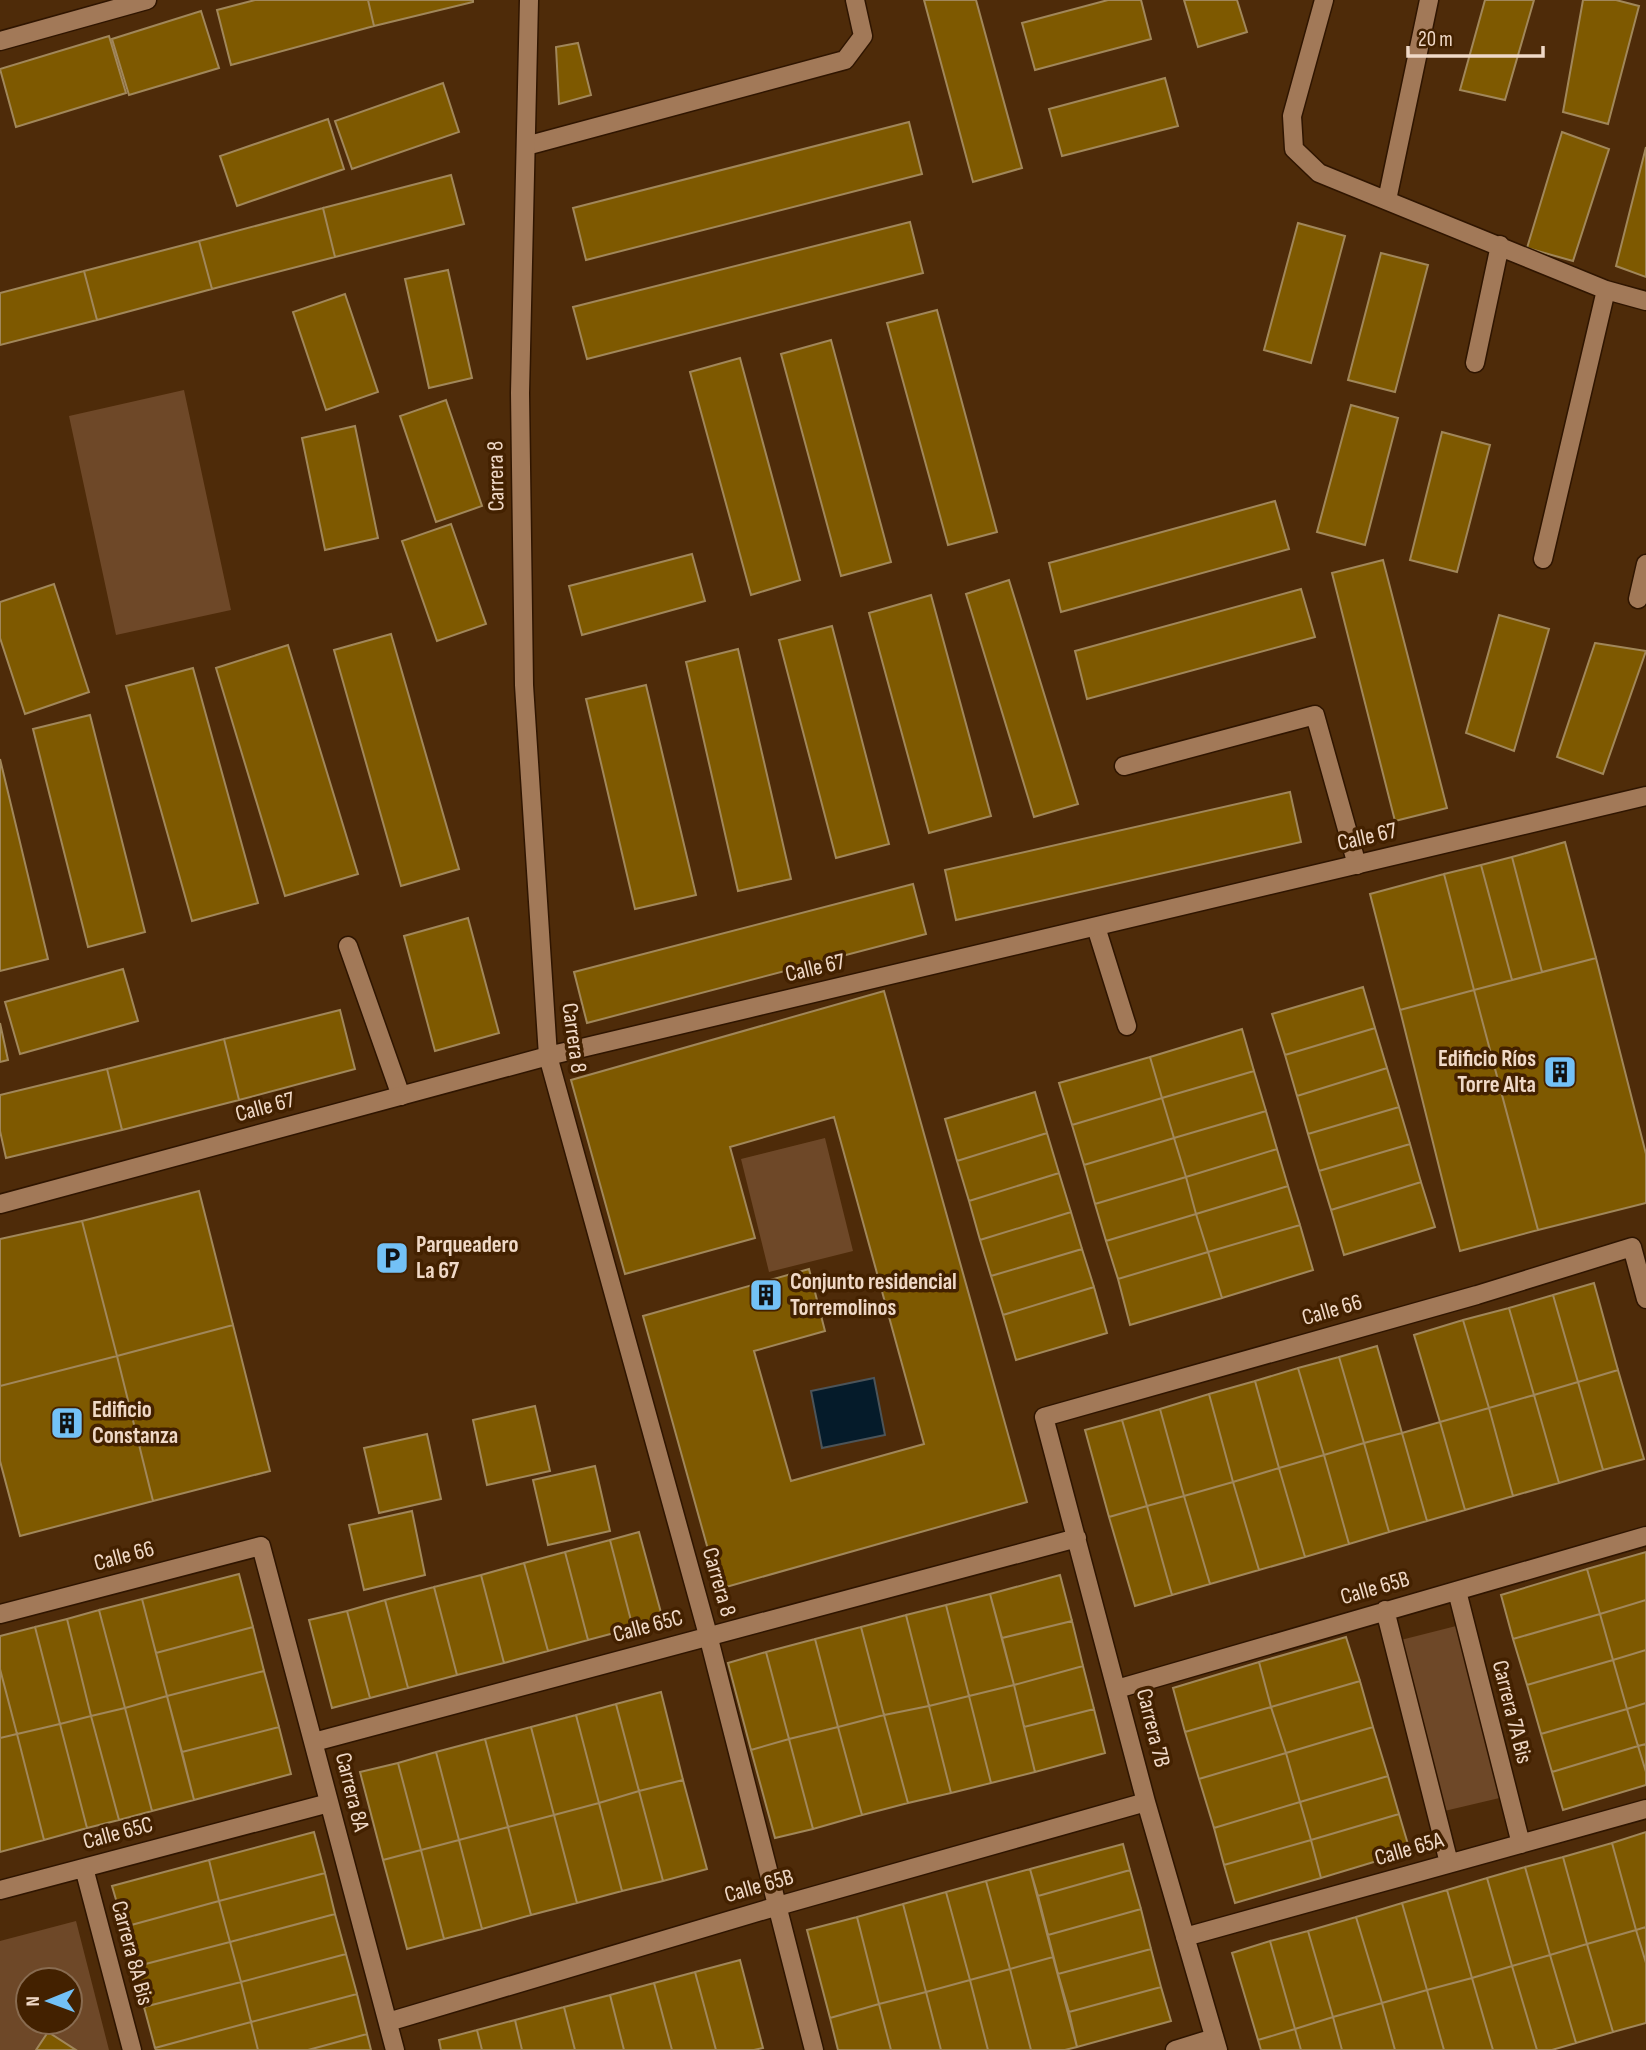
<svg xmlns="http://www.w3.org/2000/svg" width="1646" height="2050" font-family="'Sofia Sans Condensed',sans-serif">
	<rect width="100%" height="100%" fill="#4e2b09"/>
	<path fill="#6e4828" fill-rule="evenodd" d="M184,390L231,610L116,635L69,416Z
		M825,1138L853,1251L769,1272L741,1159Z
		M1464,1624L1508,1796L1436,1813L1393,1642Z
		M76,1921L109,2050H0V1941ZM28,1980H70V2022H28Z"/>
	<path fill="#051b2a" stroke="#4c5459" stroke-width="2" d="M874,1378L885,1435L822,1448L811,1391Z"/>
	<path fill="#7e5900" stroke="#a1875a" stroke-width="2" d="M255,0H368L374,26L231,65L217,10Z
		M368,0H473V2L374,26Z
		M924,0H976L1022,168L973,182Z
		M1108,0H1141L1151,39L1035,70L1022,23Z
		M1184,0H1237L1247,32L1198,47Z
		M1485,0H1534L1505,100L1460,90Z
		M1583,0H1616L1639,6L1608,124L1563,112Z
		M201,11L219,68L129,95L112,39Z
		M109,36L126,93L16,127L0,69Z
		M578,43L591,95L559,104L556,47Z
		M1165,78L1178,126L1062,156L1049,109Z
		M443,83L459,132L352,169L335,121Z
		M328,119L344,169L237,206L220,156Z
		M909,122L922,174L586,260L573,208Z
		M1562,132L1609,149L1573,261L1527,248Z
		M1646,147V277L1616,266Z
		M451,175L464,224L335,257L323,208Z
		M323,208L335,257L212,289L199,241Z
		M910,222L923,273L587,359L573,307Z
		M1298,223L1345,236L1311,363L1264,350Z
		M199,241L212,289L97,320L84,271Z
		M1381,253L1428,265L1395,392L1348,380Z
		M448,270L472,378L429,388L405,279Z
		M84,271L97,320L0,345V293Z
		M345,294L378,392L326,410L293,312Z
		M937,310L997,532L948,545L887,323Z
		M831,340L891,562L841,576L781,354Z
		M740,358L800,580L751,595L690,372Z
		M446,400L482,506L436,522L400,416Z
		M1351,405L1398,418L1365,545L1317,532Z
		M355,426L378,538L325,550L302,438Z
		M1442,432L1490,445L1457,572L1410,560Z
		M1275,501L1289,549L1061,612L1049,563Z
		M451,524L486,624L437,641L402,541Z
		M692,554L705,601L582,635L569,586Z
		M1383,560L1447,808L1395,821L1332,573Z
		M1009,580L1078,804L1034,817L966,594Z
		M54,584L89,692L25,714L0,638V602Z
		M1301,589L1315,637L1087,699L1075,651Z
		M931,595L991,816L929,833L869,613Z
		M1499,615L1549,629L1514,751L1466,733Z
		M832,626L889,844L836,858L779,640Z
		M391,634L459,869L401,886L334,650Z
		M1595,643L1646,651L1603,774L1557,757Z
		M288,645L358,874L285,896L216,668Z
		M738,649L791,879L738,891L686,662Z
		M193,668L258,903L192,921L126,686Z
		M646,685L696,895L635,909L586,699Z
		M90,715L145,932L88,947L33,729Z
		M0,759L48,959L0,971Z
		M1290,792L1301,842L956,920L945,870Z
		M1565,842L1596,958L1542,972L1512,857Z
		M1512,857L1542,972L1512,980L1481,865Z
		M1481,865L1512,980L1474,990L1444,874Z
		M1444,874L1474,990L1400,1010L1370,894Z
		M913,884L926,934L587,1023L574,972Z
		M468,918L499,1033L435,1051L404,936Z
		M1596,958L1646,1154V1203L1538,1230L1474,990Z
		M123,969L138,1021L20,1054L5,1002Z
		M1363,987L1375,1028L1285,1055L1272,1014Z
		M1474,990L1538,1230L1460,1251L1400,1010Z
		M884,991L1027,1502L719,1589L643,1316L809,1269L825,1331L754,1351L791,1481L924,1444L834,1117L730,1147L755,1238L625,1274L571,1080Z
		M340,1010L355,1069L239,1100L224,1039Z
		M0,1023L8,1060L0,1062Z
		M1375,1028L1387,1068L1297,1096L1285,1055Z
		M1242,1029L1254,1071L1162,1098L1150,1057Z
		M224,1039L239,1100L122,1130L107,1069Z
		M1150,1057L1162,1098L1072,1125L1059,1083Z
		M1387,1068L1399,1107L1308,1134L1297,1096Z
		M107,1069L122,1130L6,1158L0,1131V1095Z
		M1254,1071L1266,1111L1174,1138L1162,1098Z
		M1035,1092L1047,1133L957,1161L945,1119Z
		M1162,1098L1174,1138L1084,1165L1072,1125Z
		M1399,1107L1410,1144L1319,1171L1308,1134Z
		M1266,1111L1277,1149L1186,1177L1174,1138Z
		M1047,1133L1059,1173L969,1201L957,1161Z
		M1174,1138L1186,1177L1095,1204L1084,1165Z
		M1410,1144L1421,1182L1331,1210L1319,1171Z
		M1277,1149L1288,1186L1196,1214L1186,1177Z
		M1059,1173L1071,1212L980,1240L969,1201Z
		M1186,1177L1196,1214L1106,1241L1095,1204Z
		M1421,1182L1435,1227L1344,1255L1331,1210Z
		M1288,1186L1300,1225L1208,1252L1196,1214Z
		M199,1191L233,1325L117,1356L82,1221Z
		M1071,1212L1082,1249L991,1276L980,1240Z
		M1196,1214L1208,1252L1118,1279L1106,1241Z
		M82,1221L117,1356L0,1386V1239Z
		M1300,1225L1313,1270L1222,1298L1208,1252Z
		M1082,1249L1094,1287L1003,1315L991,1276Z
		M1208,1252L1222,1298L1130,1325L1118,1279Z
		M1594,1283L1618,1370L1578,1382L1553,1295Z
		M1094,1287L1107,1333L1016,1360L1003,1315Z
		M1553,1295L1578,1382L1534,1395L1509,1308Z
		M1509,1308L1534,1395L1489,1408L1463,1320Z
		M1463,1320L1489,1408L1440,1422L1414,1335Z
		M233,1325L270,1471L153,1501L117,1356Z
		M1377,1346L1402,1433L1364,1443L1339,1357Z
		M117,1356L153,1501L20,1536L0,1461V1386Z
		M1339,1357L1364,1443L1324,1455L1298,1368Z
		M1298,1368L1324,1455L1279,1468L1255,1381Z
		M1618,1370L1644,1459L1603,1470L1578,1382Z
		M1255,1381L1279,1468L1233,1482L1209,1394Z
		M1578,1382L1603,1470L1559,1483L1534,1395Z
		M1209,1394L1233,1482L1184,1496L1160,1409Z
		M1534,1395L1559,1483L1513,1496L1489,1408Z
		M535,1406L550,1471L487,1485L473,1420Z
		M1489,1408L1513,1496L1465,1510L1440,1422Z
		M1160,1409L1184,1496L1147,1506L1122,1420Z
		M1122,1420L1147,1506L1109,1517L1085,1430Z
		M1440,1422L1465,1510L1427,1521L1402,1433Z
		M1402,1433L1427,1521L1389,1532L1364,1443Z
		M427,1434L441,1499L379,1513L364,1448Z
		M1364,1443L1389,1532L1349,1544L1324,1455Z
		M1324,1455L1349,1544L1305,1557L1279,1468Z
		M595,1466L610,1531L548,1545L533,1480Z
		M1279,1468L1305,1557L1259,1570L1233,1482Z
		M1233,1482L1259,1570L1210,1584L1184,1496Z
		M1184,1496L1210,1584L1172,1595L1147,1506Z
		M1147,1506L1172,1595L1135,1606L1109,1517Z
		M412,1511L425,1575L364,1590L349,1525Z
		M639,1532L663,1620L633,1628L610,1540Z
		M610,1540L633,1628L588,1640L565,1552Z
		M565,1552L588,1640L548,1651L524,1563Z
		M1646,1552V1600L1600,1614L1587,1569Z
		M524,1563L548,1651L504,1663L481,1575Z
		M1587,1569L1600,1614L1513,1639L1501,1595Z
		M239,1574L253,1627L156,1653L142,1599Z
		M481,1575L504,1663L457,1675L434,1587Z
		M1060,1575L1072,1621L1002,1638L990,1594Z
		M434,1587L457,1675L408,1688L385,1600Z
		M990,1594L1014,1685L969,1696L946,1605Z
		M142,1599L167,1696L125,1708L99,1610Z
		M385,1600L408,1688L370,1698L347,1611Z
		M1646,1600V1650L1613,1660L1600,1614Z
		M946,1605L969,1696L929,1706L906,1615Z
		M99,1610L125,1708L91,1716L67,1619Z
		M347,1611L370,1698L332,1708L309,1620Z
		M1600,1614L1613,1660L1527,1685L1513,1639Z
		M906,1615L929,1706L884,1715L861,1627Z
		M67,1619L91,1716L60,1724L35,1627Z
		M1072,1621L1083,1666L1014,1685L1002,1638Z
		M35,1627L60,1724L17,1734L0,1669V1636Z
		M253,1627L264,1671L167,1696L156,1653Z
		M861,1627L884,1715L838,1727L815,1639Z
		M1346,1637L1360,1681L1271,1707L1259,1662Z
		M815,1639L838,1727L789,1739L766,1652Z
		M1646,1650V1703L1627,1709L1613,1660Z
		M766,1652L789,1739L751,1750L728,1663Z
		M1613,1660L1627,1709L1541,1734L1527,1685Z
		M1259,1662L1271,1707L1185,1732L1173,1688Z
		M1083,1666L1094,1709L1024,1727L1014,1685Z
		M0,1669L17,1734L0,1738Z
		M264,1671L279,1727L182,1752L167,1696Z
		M1360,1681L1373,1727L1286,1753L1271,1707Z
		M1014,1685L1035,1772L991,1783L969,1696Z
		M661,1692L683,1780L639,1791L616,1704Z
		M167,1696L194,1800L152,1811L125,1708Z
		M969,1696L991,1783L951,1793L929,1706Z
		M1646,1703V1744L1638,1746L1627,1709Z
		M616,1704L639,1791L599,1803L576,1715Z
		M929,1706L951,1793L908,1803L884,1715Z
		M1271,1707L1286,1753L1199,1779L1185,1732Z
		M125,1708L152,1811L119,1820L91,1716Z
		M1094,1709L1105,1753L1035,1772L1024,1727Z
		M1627,1709L1638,1746L1552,1772L1541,1734Z
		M576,1715L599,1803L554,1815L531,1727Z
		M884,1715L908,1803L862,1815L838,1727Z
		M91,1716L119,1820L87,1828L60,1724Z
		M60,1724L87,1828L44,1840L17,1734Z
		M279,1727L291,1774L194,1800L182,1752Z
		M531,1727L554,1815L508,1827L485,1739Z
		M838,1727L862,1815L813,1829L789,1739Z
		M1373,1727L1388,1776L1300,1802L1286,1753Z
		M17,1734L44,1840L0,1852V1738Z
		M485,1739L508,1827L459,1840L436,1752Z
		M789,1739L813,1829L775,1838L751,1750Z
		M1646,1744V1772L1638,1746Z
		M1638,1746L1646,1772V1785L1563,1810L1552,1772Z
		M436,1752L459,1840L421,1850L398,1763Z
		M1286,1753L1300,1802L1214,1828L1199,1779Z
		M398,1763L421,1850L383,1860L360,1772Z
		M1388,1776L1399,1814L1311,1840L1300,1802Z
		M683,1780L707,1869L663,1881L639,1791Z
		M639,1791L663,1881L622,1891L599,1803Z
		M1300,1802L1311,1840L1224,1865L1214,1828Z
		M599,1803L622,1891L577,1903L554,1815Z
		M1399,1814L1410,1851L1321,1878L1311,1840Z
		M554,1815L577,1903L531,1915L508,1827Z
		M508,1827L531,1915L482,1929L459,1840Z
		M314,1832L325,1873L219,1901L209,1860Z
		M1646,1832V1927L1636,1930L1612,1843Z
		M459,1840L482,1929L444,1939L421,1850Z
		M1311,1840L1321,1878L1235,1903L1224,1865Z
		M1612,1843L1636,1930L1587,1944L1563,1857Z
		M1123,1844L1130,1870L1038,1896L1030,1869Z
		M421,1850L444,1939L407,1949L383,1860Z
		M1563,1857L1587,1944L1550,1955L1525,1867Z
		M209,1860L219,1901L124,1927L112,1886Z
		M1525,1867L1550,1955L1512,1966L1487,1878Z
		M1030,1869L1053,1957L1010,1969L986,1881Z
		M1130,1870L1141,1909L1048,1935L1038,1896Z
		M325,1873L335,1914L230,1942L219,1901Z
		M1487,1878L1512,1966L1472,1978L1447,1890Z
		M986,1881L1010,1969L970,1980L946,1892Z
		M1447,1890L1472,1978L1427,1990L1402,1903Z
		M946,1892L970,1980L926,1992L903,1904Z
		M219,1901L230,1942L134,1967L124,1927Z
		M1402,1903L1427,1990L1382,2003L1356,1917Z
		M903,1904L926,1992L879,2004L857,1917Z
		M1141,1909L1151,1949L1058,1974L1048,1935Z
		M335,1914L346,1954L241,1982L230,1942Z
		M857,1917L879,2004L830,2018L807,1930Z
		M1356,1917L1382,2003L1333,2017L1308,1931Z
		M1646,1927V1963L1636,1930Z
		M1636,1930L1646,1963V2023L1613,2032L1587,1944Z
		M1308,1931L1333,2017L1295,2029L1270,1941Z
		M1270,1941L1295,2029L1258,2040L1232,1953Z
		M230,1942L241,1982L144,2007L134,1967Z
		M1587,1944L1613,2032L1576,2043L1550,1955Z
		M1151,1949L1161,1987L1069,2012L1058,1974Z
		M346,1954L357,1994L251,2022L241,1982Z
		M1550,1955L1576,2043L1552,2050H1537L1512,1966Z
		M1053,1957L1077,2047L1065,2050H1031L1010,1969Z
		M740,1960L763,2048L754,2050H716L695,1972Z
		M1512,1966L1537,2050H1493L1472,1978Z
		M1010,1969L1031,2050H988L970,1980Z
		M695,1972L716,2050H672L654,1983Z
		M1472,1978L1493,2050H1444L1427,1990Z
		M970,1980L988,2050H941L926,1992Z
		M241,1982L251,2022L155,2048L144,2007Z
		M654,1983L672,2050H624L610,1995Z
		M1161,1987L1171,2021L1077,2047L1069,2012Z
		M1427,1990L1444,2050H1395L1382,2003Z
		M926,1992L941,2050H891L879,2004Z
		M357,1994L367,2034L308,2050H258L251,2022Z
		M610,1995L624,2050H575L564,2007Z
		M1382,2003L1395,2050H1342L1333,2017Z
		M879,2004L891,2050H838L830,2018Z
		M564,2007L575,2050H522L515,2020Z
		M1333,2017L1342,2050H1301L1295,2029Z
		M515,2020L522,2050H482L477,2030Z
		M251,2022L258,2050H156L155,2048Z
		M1295,2029L1301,2050H1261L1258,2040Z
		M477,2030L482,2050H441L439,2040Z
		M48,2032L76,2050H36Z
		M367,2034L371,2050H308Z"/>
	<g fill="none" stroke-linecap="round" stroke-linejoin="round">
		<defs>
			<path id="lane" d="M1324,0L1292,116L1294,149L1319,173L1606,290L1646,301
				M526,146L845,60L863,36L855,0
				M1387,200L1429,0
				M1475,363L1500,245
				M1543,559L1606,290
				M1638,599L1646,564
				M1124,766L1315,715L1357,865
				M1096,927L1127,1026
				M348,946L401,1096"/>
			<path id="street" d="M529,0L520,393L524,685L548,1056L708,1635L814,2050
				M0,1204L548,1056L1646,796
				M1457,1591L1521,1844
				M1385,1610L1449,1863
				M0,1614L261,1546L395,2050
				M1117,1689L1646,1536
				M314,1742L1077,1538
				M84,1868L132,2050
				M0,1890L329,1803
				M1185,1937L1646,1809
				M388,2022L778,1906L1146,1802
				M1175,2050L1214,2038
				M1218,2050L1146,1802L1044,1417L1477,1295L1632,1247L1646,1299"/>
			<path id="secondary" d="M0,41L147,0"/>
		</defs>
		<use href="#lane" stroke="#2f1500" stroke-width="21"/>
		<use href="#street" stroke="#2f1500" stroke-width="21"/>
		<use href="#secondary" stroke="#2f1500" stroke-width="21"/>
		<use href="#lane" stroke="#a27958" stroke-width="18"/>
		<use href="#street" stroke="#a27958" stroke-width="18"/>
		<use href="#secondary" stroke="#a27958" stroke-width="18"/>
	</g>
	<defs>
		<symbol id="building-square" viewBox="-11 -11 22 22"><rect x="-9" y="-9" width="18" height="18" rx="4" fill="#73c1f6" stroke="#432100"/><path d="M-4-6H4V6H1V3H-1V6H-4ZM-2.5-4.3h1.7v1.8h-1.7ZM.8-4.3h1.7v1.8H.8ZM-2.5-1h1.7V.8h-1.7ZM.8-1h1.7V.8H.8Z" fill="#111"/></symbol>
		<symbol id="parking-square" viewBox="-11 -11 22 22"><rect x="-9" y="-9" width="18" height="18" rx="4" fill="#73c1f6" stroke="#432100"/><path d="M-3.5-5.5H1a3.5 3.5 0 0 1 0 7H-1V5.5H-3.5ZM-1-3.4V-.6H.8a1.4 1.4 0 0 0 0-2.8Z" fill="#111"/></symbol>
	</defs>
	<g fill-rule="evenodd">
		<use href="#building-square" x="1541" y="1053" width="38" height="38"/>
		<use href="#parking-square" x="373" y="1239" width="38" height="38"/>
		<use href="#building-square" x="747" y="1276" width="38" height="38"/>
		<use href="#building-square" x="48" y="1404" width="38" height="38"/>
	</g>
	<g text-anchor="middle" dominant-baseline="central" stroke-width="7" stroke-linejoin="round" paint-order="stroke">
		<g font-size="23" fill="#f0d9c7" stroke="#432100">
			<text transform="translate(496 476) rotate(-91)">Carrera 8</text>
			<text transform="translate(1367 837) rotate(-13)">Calle 67</text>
			<text transform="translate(815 968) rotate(-13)">Calle 67</text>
			<text transform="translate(574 1038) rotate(82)">Carrera 8</text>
			<text transform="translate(265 1107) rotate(-15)">Calle 67</text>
			<text transform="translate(1332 1310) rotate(-16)">Calle 66</text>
			<text transform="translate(124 1556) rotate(-15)">Calle 66</text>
			<text transform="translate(719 1582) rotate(74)">Carrera 8</text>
			<text transform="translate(1375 1588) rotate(-16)">Calle 65B</text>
			<text transform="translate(648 1626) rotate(-15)">Calle 65C</text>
			<text transform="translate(1512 1712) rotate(76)">Carrera 7A Bis</text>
			<text transform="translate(1153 1728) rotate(76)">Carrera 7B</text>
			<text transform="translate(352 1792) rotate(76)">Carrera 8A</text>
			<text transform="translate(118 1833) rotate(-15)">Calle 65C</text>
			<text transform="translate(1409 1849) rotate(-16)">Calle 65A</text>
			<text transform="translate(759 1886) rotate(-16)">Calle 65B</text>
			<text transform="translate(132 1953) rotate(75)">Carrera 8A Bis</text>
		</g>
		<g font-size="23" font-weight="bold" fill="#f0d9c7" stroke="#432100" text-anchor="start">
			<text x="1536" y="1059" text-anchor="end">Edificio Ríos<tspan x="1536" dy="26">Torre Alta</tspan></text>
			<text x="416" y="1245">Parqueadero<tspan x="416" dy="26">La 67</tspan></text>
			<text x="790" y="1282">Conjunto residencial<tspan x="790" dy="26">Torremolinos</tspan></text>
			<text x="92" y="1410">Edificio<tspan x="92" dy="26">Constanza</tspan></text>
		</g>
	</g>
	<g transform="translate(49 2001) rotate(269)"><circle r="33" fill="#432100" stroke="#886b50" stroke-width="2"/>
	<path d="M0-5L12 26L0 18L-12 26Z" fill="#73c1f6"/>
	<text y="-10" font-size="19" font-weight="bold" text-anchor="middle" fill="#f0d9c7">N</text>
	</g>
	<path d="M1408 46v10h135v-10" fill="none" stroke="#f0d9c7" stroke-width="3.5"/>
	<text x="1418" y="46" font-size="21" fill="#f0d9c7" stroke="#432100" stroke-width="5" paint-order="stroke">20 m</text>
</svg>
